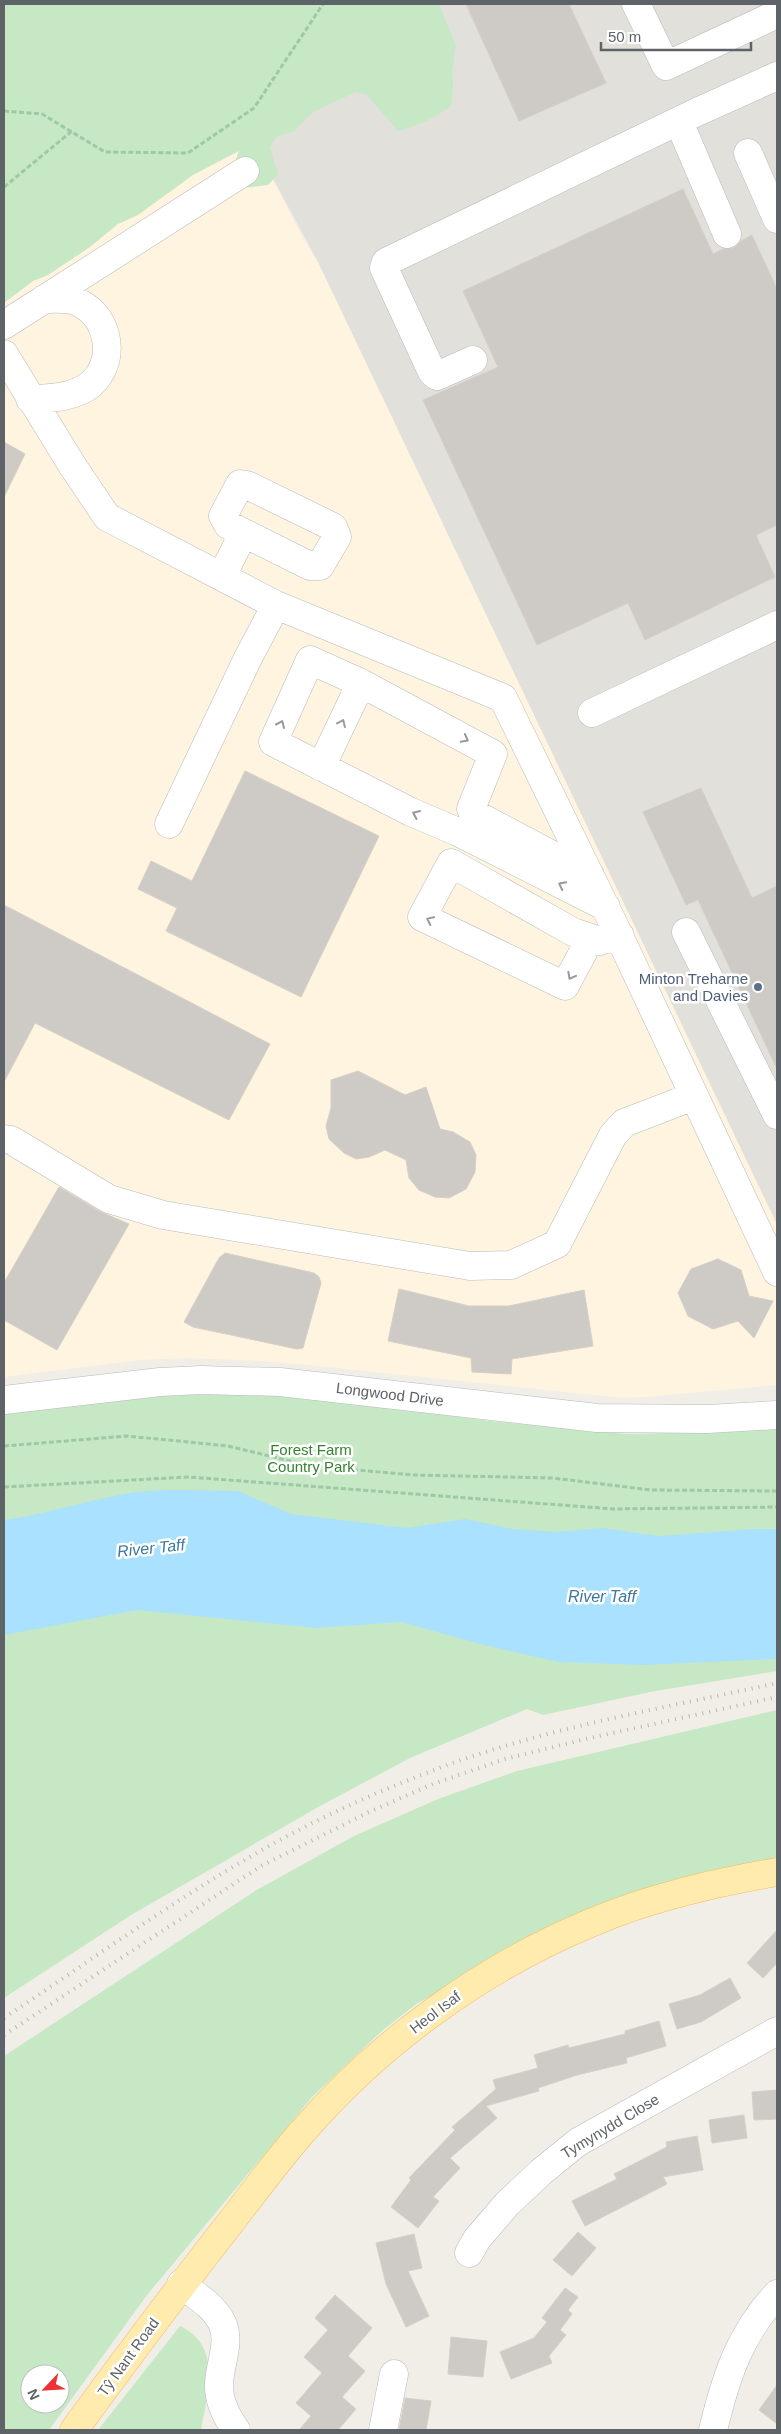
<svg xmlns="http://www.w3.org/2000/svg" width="781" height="2434" font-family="Arial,sans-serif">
	<rect width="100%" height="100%" fill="#f1eee7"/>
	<path fill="#fef4df" d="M249,134L303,238L318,262L777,1225V1385L645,1397L622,1398L308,1365L262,1361L184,1358L141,1360L4,1377V291Z"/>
	<path fill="#e2e0db" d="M426,4H777V1224L318,262L249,134Z"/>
	<path fill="#c7e8c4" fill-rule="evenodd" d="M4,4H439L456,46L452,73L453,85L451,106C435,118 417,126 398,131L367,95L356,92L313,112L294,131L276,137L270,148L278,174L268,185L243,188L231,173L239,151L193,175L138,215L118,224L90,247L48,275L33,281L4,303Z
		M4,1391L133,1395L209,1393L297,1396L490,1421L626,1434L750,1431L760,1430L761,1428L777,1423V1556L727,1536L591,1537L429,1533L324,1527L166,1491L120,1495L4,1528Z
		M114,1601L777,1645V1671L655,1691L543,1715L527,1709L410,1758L320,1806L131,1915L4,1998V1612Z
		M777,1710V1864L458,1985L419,2002L383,2030L313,2096L147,2295L49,2430H4V2056L255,1891L354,1836L438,1799L517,1771ZM30,2374H60V2404H30Z
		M180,2326C223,2346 207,2394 201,2430H98Z"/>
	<path fill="#a9e1ff" d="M238,1491L291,1514L407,1528L465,1519L513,1529L555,1532L602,1528L659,1536L754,1529H777V1659L643,1665L558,1662L480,1644L401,1622L316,1628L137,1610L4,1635V1520C43,1515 81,1502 119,1495C158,1487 199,1491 238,1491Z"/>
	<path fill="#cecbc6" stroke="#d6cfc5" d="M466,4H569L606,83L519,121Z
		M683,189L713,254L723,249L734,248L741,241L752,235L777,289V525L756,535L775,577L645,640L628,603L537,645L423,400L498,367L463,291Z
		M4,442L25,454L4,497Z
		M245,771L379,836L301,997L166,931L177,908L138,889L151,861L192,881Z
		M701,788L752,898L777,886V1069L698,900L686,905L643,812Z
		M4,905L270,1044L229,1120L35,1023L4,1082Z
		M358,1071L405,1095L426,1087L440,1129L453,1132L470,1142L476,1155L475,1172L466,1189L449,1198L435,1197L419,1190L409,1178L406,1160L385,1150L369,1157L356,1159L344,1153L329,1139L326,1126L331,1108V1080Z
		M59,1187L101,1212L129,1224L57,1350L4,1320V1283Z
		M225,1253L314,1273L319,1277L321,1283L303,1348L297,1349L193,1327L184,1322L219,1258Z
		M718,1259L741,1270L749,1296L773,1301L754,1338L738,1321L713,1329L688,1316L678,1293L691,1269Z
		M399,1289L469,1306H509L584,1290L593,1346L512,1359L511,1374L472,1372L471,1358L388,1341Z
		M777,1930V1963L763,1978L747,1963Z
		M730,1978L741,1998L701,2022L677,2029L669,2004L700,1995Z
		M659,2021L666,2046L626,2058L627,2063L577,2075L538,2088L539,2091L486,2106L497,2118L450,2158L460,2168L433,2197L439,2201L418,2228L391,2207L411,2180L409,2178L455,2130L452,2127L496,2089L493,2080L538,2068L534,2055L568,2045L569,2048L625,2034V2031Z
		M777,2090V2119L754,2120L752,2092Z
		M744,2115L747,2138L712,2143L709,2120Z
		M697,2136L703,2170L663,2177L667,2184L585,2226L572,2201L617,2179L614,2174L667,2147L666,2142Z
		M578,2232L596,2248L572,2276L553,2260Z
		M414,2234L422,2268L408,2271L429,2316L406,2327L386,2284L376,2243Z
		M565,2288L578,2297L568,2310L572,2314L560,2330L566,2335L549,2356L552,2363L511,2379L500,2352L534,2338L547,2322L542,2318Z
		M335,2295L372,2328L348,2356L365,2371L342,2397L356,2409L338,2430H299L311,2416L296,2403L322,2373L304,2357L328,2330L315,2318Z
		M451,2337L487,2341L483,2377L448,2374Z
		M777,2385V2424L759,2410Z
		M405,2398L431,2401L426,2430H399Z"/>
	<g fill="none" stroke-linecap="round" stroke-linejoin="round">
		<defs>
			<path id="minor" d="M636,4L666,66L777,14
				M679,122L727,234
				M748,153L777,219
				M4,325L245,171
				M4,354L72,465L107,517L276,605L503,698L613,923L777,1272
				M473,360L437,376L432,372L384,268L386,262L697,112L777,76
				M30,399C50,399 81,397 95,380C117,355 107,313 75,301C67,298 53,299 44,299
				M240,484L247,485L333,527L337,537L320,566H310L228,525L223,516Z
				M222,576L243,534
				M361,683L310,660L273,742L411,812L458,832L606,907
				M592,713L777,625
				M321,767L361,683L493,754L471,809L473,813L590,875
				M169,824L248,658L276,605
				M686,932L777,1115
				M600,941L573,932L451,863L422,917L565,986L588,943L620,936
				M4,1139L11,1140L109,1199L163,1215L470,1266L511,1265L557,1244L613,1135L624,1123L694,1096
				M4,1400L160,1382L201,1380L280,1382L597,1418L707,1419L777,1415
				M469,2253L477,2239L507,2204L541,2172L578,2142L777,2031
				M181,2284C196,2296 216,2307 223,2325C230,2344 220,2364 219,2383C218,2401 226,2416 236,2430
				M383,2430L394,2374
				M713,2430C726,2377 739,2335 777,2294"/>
			<path id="major" d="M74,2430C126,2359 179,2288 234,2218C257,2188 279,2158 304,2130C380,2042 485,1966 593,1922C652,1897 715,1883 777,1872"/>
		</defs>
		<use href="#minor" stroke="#b7babd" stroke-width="29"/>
		<use href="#major" stroke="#f3bc5e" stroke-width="29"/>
		<path stroke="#9dc9a6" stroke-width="3" stroke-dasharray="5 2.5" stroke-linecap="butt" d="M4,111L42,114L105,152L188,153L254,108L323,4
			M4,187L72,131
			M4,1446L127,1436L228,1446L311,1466L413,1475L553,1478L651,1490L777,1491
			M4,1487L188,1477L614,1509L777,1507"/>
		<use href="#minor" stroke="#fff" stroke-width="28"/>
		<use href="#major" stroke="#ffebae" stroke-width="28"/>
		<path stroke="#b5b6b7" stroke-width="4" stroke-dasharray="1 6" stroke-linecap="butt" d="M4,2018C87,1963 168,1904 255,1854C310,1822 369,1795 429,1772C541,1728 661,1709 777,1683
			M4,2035L261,1866L369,1812L433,1784L505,1759L590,1738L777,1697"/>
	</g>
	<defs><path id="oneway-chevron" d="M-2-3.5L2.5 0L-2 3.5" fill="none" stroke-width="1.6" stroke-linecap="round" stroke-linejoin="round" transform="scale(1.25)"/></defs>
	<g stroke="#969a9c">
		<use href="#oneway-chevron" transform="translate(342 723) rotate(-65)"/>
		<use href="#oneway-chevron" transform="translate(281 724) rotate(-66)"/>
		<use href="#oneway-chevron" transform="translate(465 739) rotate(28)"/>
		<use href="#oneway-chevron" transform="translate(416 814) rotate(-156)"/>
		<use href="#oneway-chevron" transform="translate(562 885) rotate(-153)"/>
		<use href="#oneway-chevron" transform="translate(430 920) rotate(-154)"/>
		<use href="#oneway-chevron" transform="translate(571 976) rotate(118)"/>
	</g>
	<circle fill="#5c6f8a" stroke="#fff" stroke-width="2" cx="758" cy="987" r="5"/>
	<g text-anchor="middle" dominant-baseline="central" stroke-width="5" stroke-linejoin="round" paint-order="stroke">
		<g font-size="15" fill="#4e5e75" stroke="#fff" text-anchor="end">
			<text x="748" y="978">Minton Treharne<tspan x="748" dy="17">and Davies</tspan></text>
		</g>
		<g font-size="15" fill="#5e6367" stroke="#fff">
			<text transform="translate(390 1394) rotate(7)">Longwood Drive</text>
			<text transform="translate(435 2012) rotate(-37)">Heol Isaf</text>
			<text transform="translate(610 2126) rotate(-31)">Tymynydd Close</text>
			<text transform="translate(128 2357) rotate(-54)">Tŷ Nant Road</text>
		</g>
		<g font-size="15" fill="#378233" stroke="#fff">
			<text x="311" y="1449">Forest Farm<tspan x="311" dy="17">Country Park</tspan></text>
		</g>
		<g font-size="16" font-style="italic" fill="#3d77a1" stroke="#fff">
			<text transform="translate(151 1548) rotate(-6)">River Taff</text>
			<text x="602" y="1596">River Taff</text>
		</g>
	</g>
	<rect width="781" height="2434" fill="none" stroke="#5e6367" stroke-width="10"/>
	<g transform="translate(45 2389) rotate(245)"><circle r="24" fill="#ffffff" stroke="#bfc1c2"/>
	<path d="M0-4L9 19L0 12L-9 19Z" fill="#eb3335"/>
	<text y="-8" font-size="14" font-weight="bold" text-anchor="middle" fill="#5e6367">N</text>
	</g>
	<path d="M601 42v8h150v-8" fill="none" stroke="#5e6367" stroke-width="2.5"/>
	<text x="608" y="42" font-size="15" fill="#5e6367" stroke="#ffffff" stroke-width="4" paint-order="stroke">50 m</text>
</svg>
